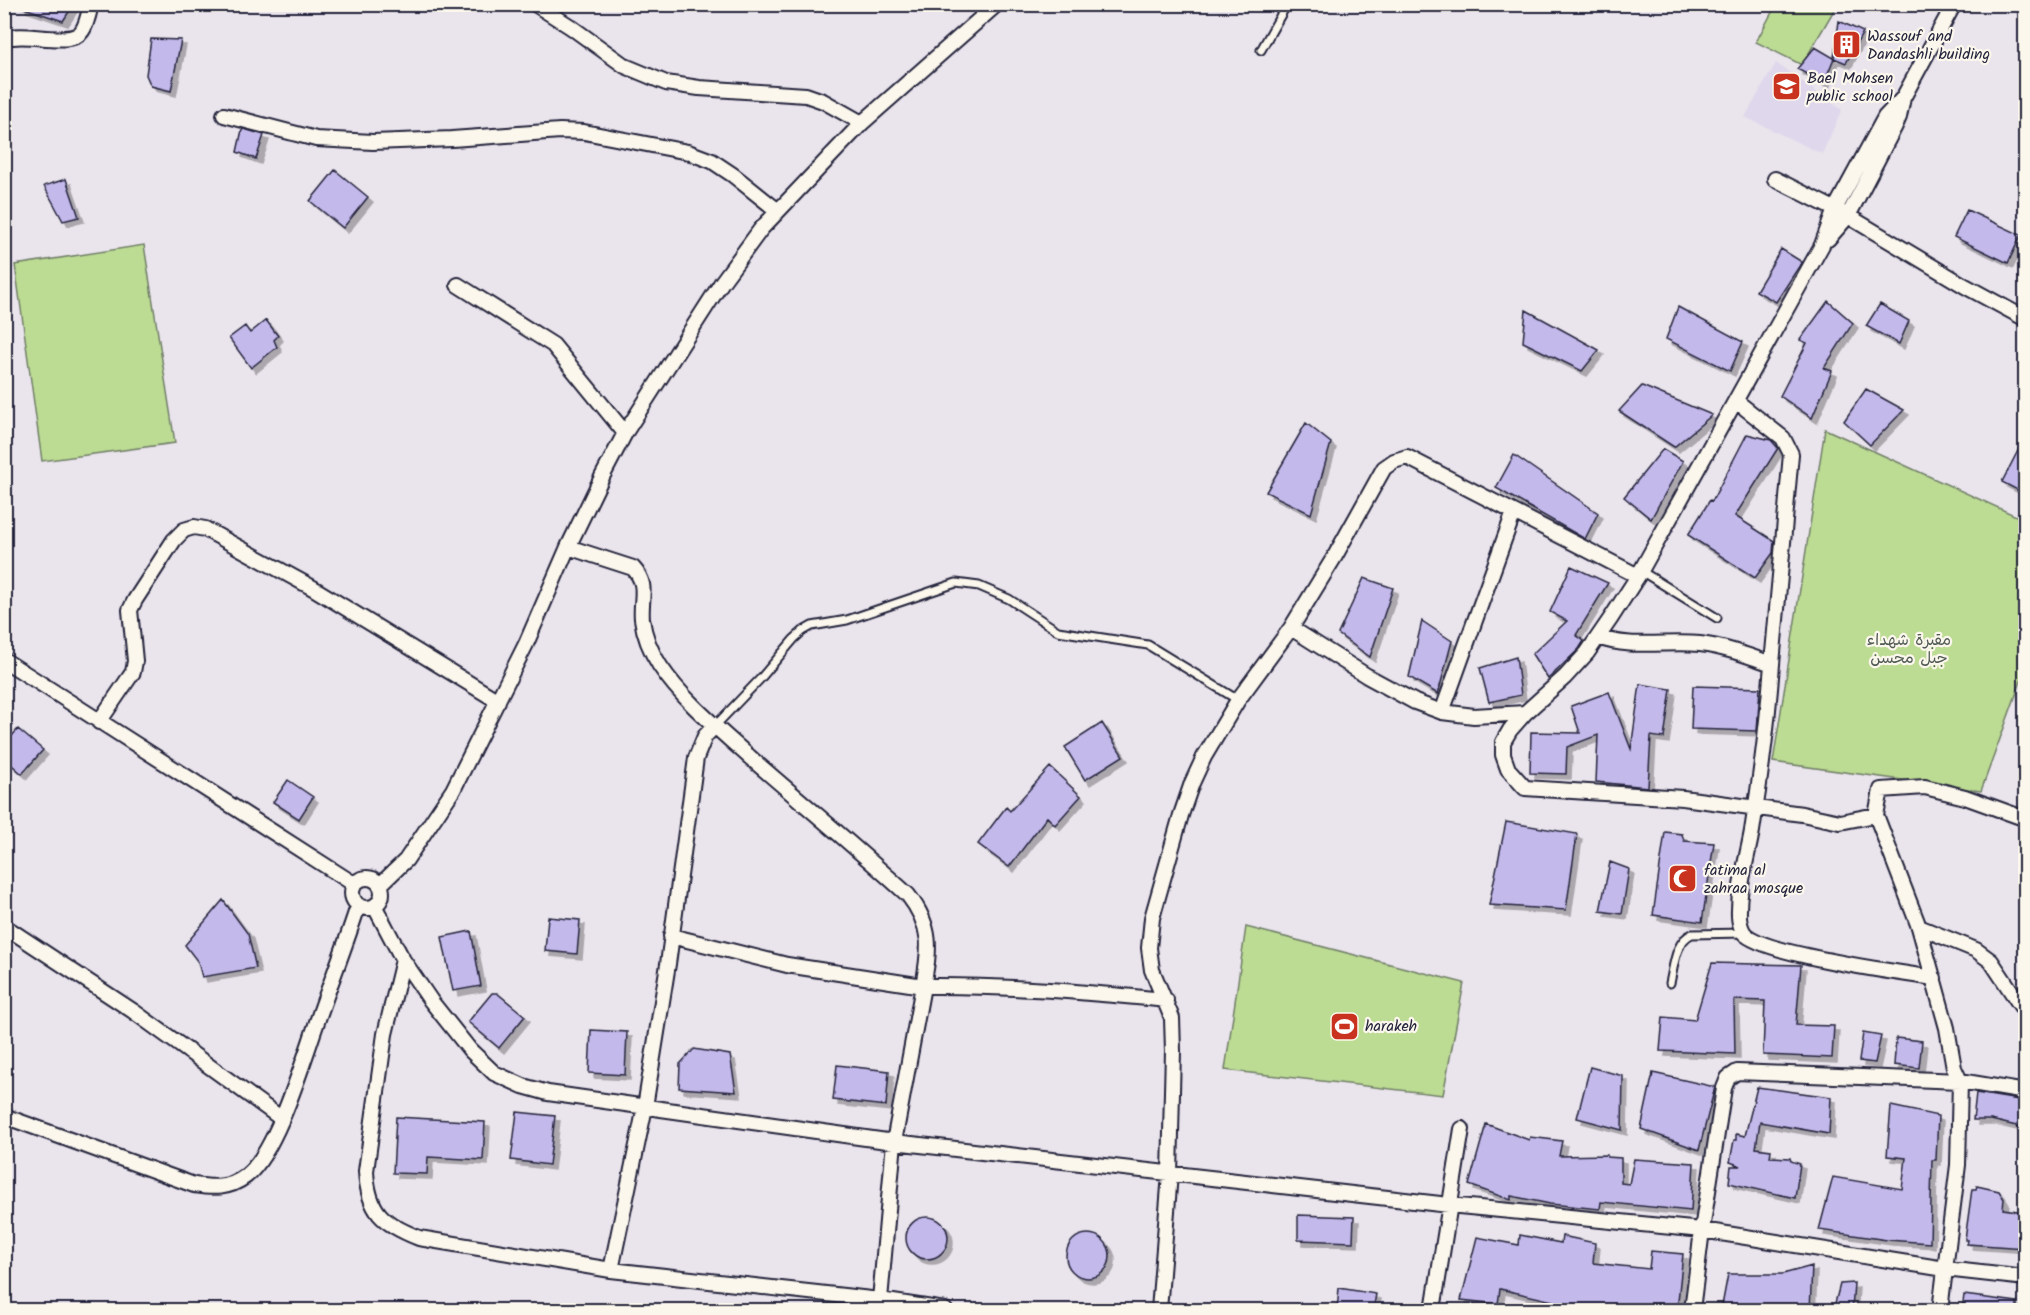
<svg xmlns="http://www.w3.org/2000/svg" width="2030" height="1315" font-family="Kalam,'Playpen Sans Arabic',sans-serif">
	<defs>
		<filter id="shadow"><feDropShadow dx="5" dy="5" stdDeviation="0" flood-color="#0004"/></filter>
	</defs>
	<rect width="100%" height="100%" fill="#eae4ec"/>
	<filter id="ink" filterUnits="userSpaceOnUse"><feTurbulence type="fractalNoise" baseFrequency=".0167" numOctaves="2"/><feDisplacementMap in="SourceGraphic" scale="12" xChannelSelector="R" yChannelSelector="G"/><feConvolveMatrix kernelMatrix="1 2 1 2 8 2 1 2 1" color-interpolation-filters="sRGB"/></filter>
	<g filter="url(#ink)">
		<path fill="#dfd7ec" d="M1776,63L1842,110L1822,154L1745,117Z"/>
		<path fill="#bcdb93" stroke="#6f7e67" stroke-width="1.5" d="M1776,5H1837L1802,65L1756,42Z
			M144,245L175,443L42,461L15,265Z
			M1825,429L2025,520V670L1981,791L1773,762Z
			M1246,927L1464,983L1443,1095L1225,1070Z"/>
		<path fill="#c4b9eb" stroke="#22223b" stroke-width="1.5" filter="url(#shadow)" d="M21,4H74L63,21L21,7Z
			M1839,21L1863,32L1846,63L1834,58Z
			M151,39L181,40L171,91L151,86L146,75Z
			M1815,47L1834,58L1824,83L1797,69Z
			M244,129L264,135L256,159L237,152L242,130Z
			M335,170L368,197L343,228L310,201Z
			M66,179L79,217L63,221L44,186Z
			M1967,210L2021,235L2008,263L1954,237Z
			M1781,249L1802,262L1776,302L1756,291Z
			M1828,301L1853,323L1824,368L1832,371L1812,418L1780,396L1807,343L1800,340Z
			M1880,304L1909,321L1899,344L1866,326Z
			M1678,307L1743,342L1730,371L1666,339Z
			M1526,310L1599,350L1582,371L1523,342Z
			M266,320L278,336L274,340L277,347L251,368L229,338L245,326L250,333Z
			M1642,386L1712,415L1674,447L1619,411Z
			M1866,389L1904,410L1870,445L1844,421Z
			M1306,423L1331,443L1311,514L1266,492Z
			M1747,434L1771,440L1778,448L1735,516L1774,541L1773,553L1755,578L1688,535L1710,500L1712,501Z
			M2025,437V494L2002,482Z
			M1663,449L1683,461L1651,519L1624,497Z
			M1514,455L1598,513L1585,539L1496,488Z
			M1571,566L1608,583L1576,635L1584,641L1579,649L1548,679L1532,654L1567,621L1550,612Z
			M1364,578L1393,588L1370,657L1338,634Z
			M1422,621L1452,641L1438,694L1409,677Z
			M1516,657L1521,695L1489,702L1480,668Z
			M1640,684L1671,689L1664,738L1651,736L1648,787L1596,782L1598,735L1567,747L1566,774L1530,773L1531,732L1580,733L1571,706L1609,692L1631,749Z
			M1693,686L1760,688L1757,731L1691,729Z
			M1102,723L1123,756L1085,780L1065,747Z
			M18,729L43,750L22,774L4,758V745Z
			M1050,767L1081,796L1055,825L1047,817L1009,867L978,844L1006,807L1010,811Z
			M288,780L313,797L299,819L273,802Z
			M1506,822L1577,834L1566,910L1489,905Z
			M1665,832L1682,834L1684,841L1714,843L1702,922L1653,915Z
			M1610,862L1629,869L1622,914L1600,911Z
			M223,900L248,934L256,968L202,977L198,962L185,945Z
			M548,917L580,920L577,954L545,951Z
			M471,931L481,986L453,991L442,937Z
			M1712,963L1801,965L1796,1025L1834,1026L1832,1058L1763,1055L1765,1001L1734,1000L1735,1054L1660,1051L1663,1017L1695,1020Z
			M492,993H497L525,1016L499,1048L468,1022Z
			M591,1030L627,1032L625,1075L589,1073Z
			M1863,1033L1881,1036L1875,1063L1859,1061Z
			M1896,1038L1922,1041L1919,1068L1894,1065Z
			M694,1049L730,1055L736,1092L679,1088L680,1064Z
			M837,1065L889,1071L886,1106L833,1100Z
			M1590,1067L1623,1076L1622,1130L1577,1118Z
			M1653,1073L1715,1087L1699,1150L1641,1129Z
			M1757,1087L1831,1097L1829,1134L1760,1122L1756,1148L1771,1150L1770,1157L1790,1158L1791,1161L1800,1164L1795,1198L1729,1183L1731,1166H1741L1730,1162L1734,1140H1736V1134L1745,1136Z
			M1976,1093L2025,1101V1128L1991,1120H1973Z
			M1891,1106L1938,1116L1936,1160H1932L1930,1243L1887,1240L1819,1230L1833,1177L1902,1189L1906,1158L1887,1156Z
			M517,1112L555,1116L549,1165L511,1160Z
			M396,1117L485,1122L483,1160L428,1157L427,1174L393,1173Z
			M1486,1124L1529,1140L1530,1137L1562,1141L1559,1156L1607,1155V1157L1621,1158V1183L1629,1184L1634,1159L1694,1163L1691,1211L1601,1202L1600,1209L1550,1204L1511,1196V1200L1469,1185Z
			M1977,1186L1999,1191L2004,1199L2003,1209L2025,1212V1248L1967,1244L1968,1240H1965L1972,1189H1976Z
			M1298,1215L1354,1217L1353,1242L1298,1240Z
			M906 1238a21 21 0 1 1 42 0a21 21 0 1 1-42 0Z
			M1066 1256a22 22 0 1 1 44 0a22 22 0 1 1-44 0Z
			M1520,1235L1561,1243L1562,1236L1595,1243L1593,1263L1649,1269L1651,1251L1683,1254L1677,1311H1610L1587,1307L1552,1306L1553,1301L1500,1289L1498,1304L1461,1300L1477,1237L1519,1245Z
			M1812,1266L1810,1311H1721L1728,1274H1783Z
			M1854,1283L1852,1311H1833L1840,1284Z
			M1339,1288L1376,1294L1373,1311H1337Z
			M1964,1295L2017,1302V1311H1962Z"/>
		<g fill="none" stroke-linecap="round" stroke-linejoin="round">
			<defs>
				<path id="service" d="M1261,50L1287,4
					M1641,571L1717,618
					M715,726L761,678L794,639L803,631L812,626L847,620L956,583L979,586L1009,599L1058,631L1148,645L1238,700
					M1670,983C1674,967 1675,941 1692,934L1744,933"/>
				<path id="minor" d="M535,4L571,27L625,66L666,83L699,88L806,95L823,101L862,123
					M4,39C24,30 71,48 82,31C87,24 89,13 91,4
					M1903,98L1885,117L1835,209L1822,245L1638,576L1611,618L1587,653L1565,677L1525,713L1510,730L1503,742V755L1508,769L1525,788L1683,798L1802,814L1840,822L1876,815L1881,790L1925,787L1965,797L2026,819
					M224,115L316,139L373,142L452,139L560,131L584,132L688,152L712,161L733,175L778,211
					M1775,179L1848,216L1965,286L2026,319
					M1828,239L1848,216L1895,126L1899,117L1903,98L1954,4
					M458,285L553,345L625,433
					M1736,401L1783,438L1791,454L1772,664
					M568,547L633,568C649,585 640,598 642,619C644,635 651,652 660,666C684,702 721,731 753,760C805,805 858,849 908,895C933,927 930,949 923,986C1004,985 1085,992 1166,1000
					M1291,628L1367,676L1415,702L1442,712L1474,716L1525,713
					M1598,637C1629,649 1667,641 1700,644C1725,647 1749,656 1772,664C1768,720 1761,775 1752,831C1747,859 1738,887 1739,916C1739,921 1741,929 1744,933C1762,954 1901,973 1934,978
					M4,660L354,884
					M1442,712L1514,512
					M99,722L133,672L135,661L130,610L135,600L174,540L184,530L194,527L205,529L313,588L498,701
					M1876,815L1919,927L1947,1028L1954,1068L1960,1081L1958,1165L1940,1310
					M352 893a15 15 0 1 1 30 0a15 15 0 1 1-30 0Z
					M380,885L406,860L453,790L526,644L568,547L602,477L625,433L722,282L761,229L862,123L997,4
					M375,907L403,960L431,1001L470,1050L494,1073L523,1086L548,1093L894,1142L1449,1205L1702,1230L1945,1269L2026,1278
					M4,926L133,1011L282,1119
					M1919,927L1976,950L1991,961L2023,1009L2026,1010
					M671,936L787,965L923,986L894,1142L880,1300
					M403,960L385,1034L366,1171C368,1212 383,1224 419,1238L611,1270L880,1300L945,1310
					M4,1116L194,1185C213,1188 229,1189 246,1176C277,1152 304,1058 318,1019C331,981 346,944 358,906
					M611,1270L645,1107L668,964L696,758L705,736L715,726
					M1159,1310L1170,1174L1173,1051L1172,1018L1152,970L1149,948L1152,918L1181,815L1192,783L1204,757L1238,700L1291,628L1335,556L1384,468L1394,461L1407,457L1638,576
					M1433,1310L1462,1129
					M1692,1310L1702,1230L1724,1088L1728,1078L1737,1072L1960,1081L2026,1092"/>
			</defs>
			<use href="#service" stroke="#22223b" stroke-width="11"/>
			<use href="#minor" stroke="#22223b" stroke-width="18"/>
			<use href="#service" stroke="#fbf7ec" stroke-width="7"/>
			<use href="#minor" stroke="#fbf7ec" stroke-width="14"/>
		</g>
	</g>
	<defs>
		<symbol id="building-square" viewBox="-11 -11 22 22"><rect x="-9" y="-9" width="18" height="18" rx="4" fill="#c8321e" stroke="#fbf7ec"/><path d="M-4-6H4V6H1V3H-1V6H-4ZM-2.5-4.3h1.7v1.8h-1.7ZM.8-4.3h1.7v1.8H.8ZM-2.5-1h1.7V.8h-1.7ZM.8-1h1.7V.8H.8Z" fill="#fff"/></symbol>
		<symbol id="school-square" viewBox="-11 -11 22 22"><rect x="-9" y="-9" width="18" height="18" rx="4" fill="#c8321e" stroke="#fbf7ec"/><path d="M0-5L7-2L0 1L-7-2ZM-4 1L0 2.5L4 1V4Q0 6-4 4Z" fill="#fff"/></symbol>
		<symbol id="mosque-square" viewBox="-11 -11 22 22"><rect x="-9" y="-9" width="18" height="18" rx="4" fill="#c8321e" stroke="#fbf7ec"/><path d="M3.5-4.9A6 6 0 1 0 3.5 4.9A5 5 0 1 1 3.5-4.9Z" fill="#fff"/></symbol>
		<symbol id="stadium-square" viewBox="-11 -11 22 22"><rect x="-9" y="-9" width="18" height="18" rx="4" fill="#c8321e" stroke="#fbf7ec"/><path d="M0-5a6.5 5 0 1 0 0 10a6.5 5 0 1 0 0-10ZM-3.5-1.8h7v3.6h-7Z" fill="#fff"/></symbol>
	</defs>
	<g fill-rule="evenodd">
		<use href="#building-square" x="1830" y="28" width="33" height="33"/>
		<use href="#school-square" x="1770" y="70" width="33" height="33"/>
		<use href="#mosque-square" x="1666" y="862" width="33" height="33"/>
		<use href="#stadium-square" x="1328" y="1010" width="33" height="33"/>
	</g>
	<g text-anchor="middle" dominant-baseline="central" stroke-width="4.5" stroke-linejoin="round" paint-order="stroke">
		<g font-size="16" fill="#22223b" stroke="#fbf7ec" text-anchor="start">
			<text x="1867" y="36">Wassouf and<tspan x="1867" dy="18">Dandashli building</tspan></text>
			<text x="1807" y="78">Bael Mohsen<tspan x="1807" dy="18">public school</tspan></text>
			<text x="1704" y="870">fatima al<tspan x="1704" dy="18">zahraa mosque</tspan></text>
			<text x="1365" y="1026">harakeh</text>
		</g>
		<g font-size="16" fill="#505a55" stroke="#fbf7ec">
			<text x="1909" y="640">مقبرة شهداء<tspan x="1909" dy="18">جبل محسن</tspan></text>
		</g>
	</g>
	<rect width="2030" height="1315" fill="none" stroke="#fbf7ec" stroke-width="24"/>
	<rect x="12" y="12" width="2006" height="1291" fill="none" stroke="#22223b" stroke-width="2" filter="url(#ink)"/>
</svg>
